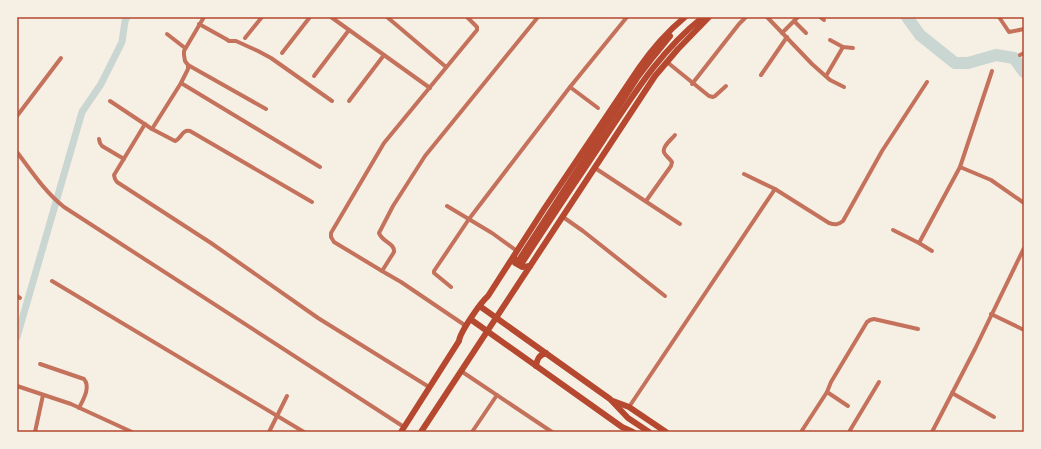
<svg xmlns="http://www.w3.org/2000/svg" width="1041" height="449" font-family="'Space Grotesk',sans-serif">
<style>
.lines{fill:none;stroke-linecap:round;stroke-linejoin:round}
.canal{stroke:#c9d6d2;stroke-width:7}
.river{stroke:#c9d6d2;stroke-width:12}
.minor{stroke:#c5725c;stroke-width:4}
.secondary{stroke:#b5482f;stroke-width:6}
.neatline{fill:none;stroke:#b5482f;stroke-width:1.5}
</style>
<rect width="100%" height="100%" fill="#f6efe4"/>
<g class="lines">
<polyline class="canal" points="17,337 82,112 101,84 122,42 125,21 127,17"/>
<polyline class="river" points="907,17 920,35 955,63 968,63 996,55 1014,58 1024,72"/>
<g class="minor">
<polyline points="331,17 430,88"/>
<polyline points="387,17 446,67"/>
<polyline points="767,17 812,64 830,80 844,87"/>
<polyline points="820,17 824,20"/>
<polyline points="999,17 1009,32 1024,29"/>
<polyline points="794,21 806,33"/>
<polyline points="199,24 226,39 229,41 236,41 258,51 271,58 332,101"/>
<polyline points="782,33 798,17"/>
<polyline points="167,34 185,48"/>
<polyline points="245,38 262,17"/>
<polyline points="830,40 843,47 853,48"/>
<polyline points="282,53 310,17"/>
<polyline points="1020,55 1024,53"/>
<polyline points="667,62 709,96 713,97 715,96 726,86"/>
<polyline points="188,65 266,109"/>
<polyline points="761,75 787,37"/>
<polyline points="314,76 349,30"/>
<polyline points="826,76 843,47"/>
<polyline points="181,83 320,167"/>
<polyline points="692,84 739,24 746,17"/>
<polyline points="570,87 598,108"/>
<path d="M 110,101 L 152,129 L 175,141 C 181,139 182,129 190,131 L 312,202"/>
<polyline points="349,101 384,55"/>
<polyline points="17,116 61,58"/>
<polyline points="145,124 114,175 115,179 117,182 211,243 318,318 429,387"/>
<polyline points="152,129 181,83 188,69 188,65 185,61 184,55 184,51 204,17"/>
<polyline points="99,139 100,143 102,146 124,159"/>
<path d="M 17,152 C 32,172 45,192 64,207 L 404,427"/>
<polyline points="960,167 991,180 1024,203"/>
<polyline points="595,168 680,224"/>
<path d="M 744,174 L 775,189 L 829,223 C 835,225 838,225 843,221 L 882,151 L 927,82"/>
<path d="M 646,201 L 671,166 L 672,162 C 670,159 667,157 665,154 C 660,148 671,140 675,135"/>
<polyline points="447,206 492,233 517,251"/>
<polyline points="563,217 583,231 665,296"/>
<polyline points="893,230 919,243 932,251"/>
<polyline points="919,243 960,167 992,71"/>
<polyline points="382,271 334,242 331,237 331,233 384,143 477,30 477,27 467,17"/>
<polyline points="52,281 304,432"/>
<polyline points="451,287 434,273 434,271 469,219 570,87 627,17"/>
<polyline points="17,296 20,298"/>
<polyline points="991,314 1024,330"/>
<path d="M 466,326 L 401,282 L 382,271 L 394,252 C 395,243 382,242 379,233 L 393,206 L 425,156 L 538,17"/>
<path d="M 40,364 L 84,379 C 91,387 83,400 79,408"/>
<polyline points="461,371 552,432"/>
<polyline points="17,386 71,404 132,432"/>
<polyline points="827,392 848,406"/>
<polyline points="952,393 994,417"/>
<polyline points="629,407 775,189"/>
<polyline points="35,432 43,395"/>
<polyline points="269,432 287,396"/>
<polyline points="472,432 497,395"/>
<polyline points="801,432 827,392 831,382 867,322 870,320 874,319 918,329"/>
<polyline points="849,432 879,382"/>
<polyline points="932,432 975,349 1024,248"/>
</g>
<g class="secondary">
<polyline points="514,257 515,263 522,267 530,266"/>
<polyline points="519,260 637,78 653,57 670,36"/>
<path d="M 522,263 C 549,221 577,180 604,139 C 634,94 660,51 703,17"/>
<polyline points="481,307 610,399 628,418 649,432"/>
<polyline points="473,321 622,427 633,432"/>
<path d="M 536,366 C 537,359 539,355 546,353"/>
<polyline points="613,401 629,407 666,432"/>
<path d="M 401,432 L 459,341 C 460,332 481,302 488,296 L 544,209 L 639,68 C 652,49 667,32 685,17"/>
<polyline points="421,432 655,76 678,49 709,17"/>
</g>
</g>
<rect width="1041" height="449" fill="none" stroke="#f6efe4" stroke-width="36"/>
<rect x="18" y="18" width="1005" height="413" class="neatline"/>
</svg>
